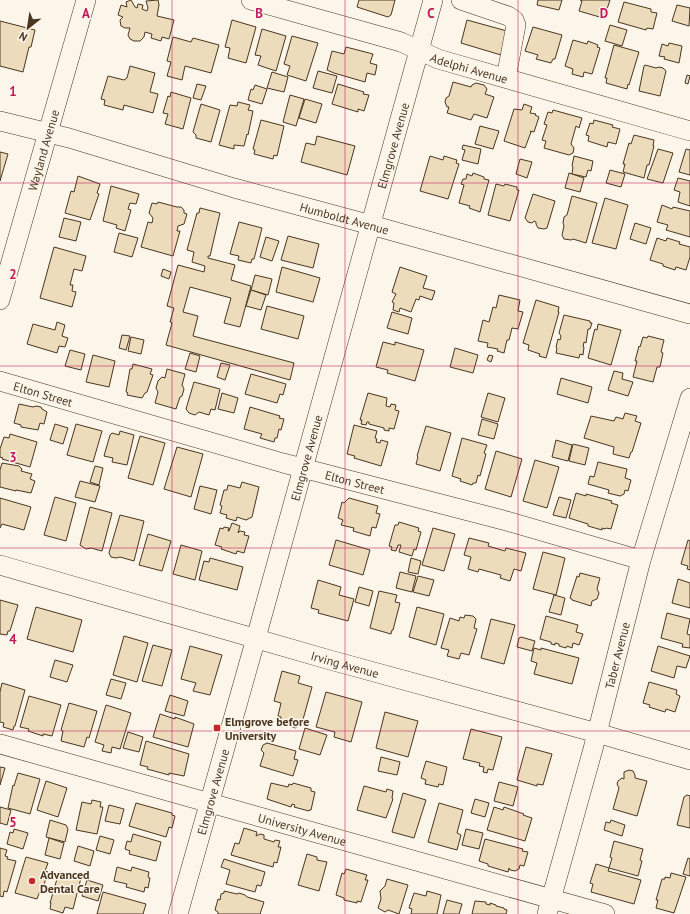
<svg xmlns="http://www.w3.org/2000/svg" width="690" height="914" font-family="'PT Sans',sans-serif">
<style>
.building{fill:#ecdcbc;stroke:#4a3520}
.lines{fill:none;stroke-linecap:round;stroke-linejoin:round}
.minor-casing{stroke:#4a3520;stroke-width:20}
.minor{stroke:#fbf6e9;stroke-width:19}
.grid{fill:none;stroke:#c2185b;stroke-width:1;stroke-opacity:0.55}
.poi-dot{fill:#c62828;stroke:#fbf6e9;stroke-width:1.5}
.labels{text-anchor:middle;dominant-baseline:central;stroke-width:3;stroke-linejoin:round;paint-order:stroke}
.street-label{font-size:12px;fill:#4a3520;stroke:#fbf6e9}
.poi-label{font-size:12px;font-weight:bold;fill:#4a3520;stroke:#fbf6e9;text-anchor:start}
.grid-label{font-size:13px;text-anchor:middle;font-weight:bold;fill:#c2185b;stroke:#fbf6e9;stroke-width:3;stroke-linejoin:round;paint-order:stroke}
</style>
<rect width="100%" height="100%" fill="#fbf6e9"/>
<g class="building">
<polygon points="131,0 135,7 137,8 138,4 143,5 142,9 147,11 148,8 146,1 158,0 159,5 157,16 174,20 169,39 162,37 161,41 151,38 152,34 145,32 144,37 140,41 134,41 130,39 128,35 130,28 125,28 121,26 120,20 123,17 118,15 121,5 127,7 126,2"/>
<polygon points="359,0 395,0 391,15 388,17 357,7"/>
<polygon points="538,0 562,0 559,10 537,5"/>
<polygon points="580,0 610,0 606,12 605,12 603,18 579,11 582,1"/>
<polygon points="624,2 651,9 651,12 657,13 653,29 647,28 646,30 618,22"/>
<polygon points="677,5 690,8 689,26 672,21"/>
<polygon points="232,20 256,27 246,63 228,58 230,48 225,47"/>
<polygon points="467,20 507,31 501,55 461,43"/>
<polygon points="0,21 35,30 31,47 29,47 23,72 0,66"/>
<polygon points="610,25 627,30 622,46 605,41"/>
<polygon points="533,27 562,35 555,59 553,59 551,63 536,59 538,55 525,51"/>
<polygon points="262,29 286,36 276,71 258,65 261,56 255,55"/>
<polygon points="292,36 318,43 306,81 287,75 290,66 284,64"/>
<polygon points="173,37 191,42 193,38 219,45 211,73 185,66 182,80 167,76 171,62 167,61"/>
<polygon points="573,40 587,44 588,41 598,45 597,47 600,48 592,74 584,72 583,77 572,74 573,69 565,66"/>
<polygon points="669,43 682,46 679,63 664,59 665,57 659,56 662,44 668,46"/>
<polygon points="614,45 639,52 629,85 628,84 627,89 606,83 607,78 605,78"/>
<polygon points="346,47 373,54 370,63 377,65 375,75 367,73 365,82 334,73 327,70 332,51 344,54"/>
<polygon points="645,65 656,68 659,67 663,68 666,71 660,96 639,91 644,66"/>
<polygon points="130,66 155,73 150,92 158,94 153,113 124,105 123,110 104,105 105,100 101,99 108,76 124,80 127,78"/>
<polygon points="318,71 337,76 332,93 313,88"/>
<polygon points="272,72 288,77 284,92 267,88"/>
<polygon points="687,75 690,76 688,84 685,83"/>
<polygon points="453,82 471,87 472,85 476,83 484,85 487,89 485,94 494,97 487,118 474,114 471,120 447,113 449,107 447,107 445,102 446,98 449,96"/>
<polygon points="197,84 206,86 201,100 193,98"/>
<polygon points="338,84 364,92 363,94 369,95 364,111 358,109 358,112 332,104"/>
<polygon points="255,85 267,89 262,104 248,100 251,89 253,90"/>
<polygon points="171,92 191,98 183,129 165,124 168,114 163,113 168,96 170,97"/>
<polygon points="290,95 304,99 296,126 283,122"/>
<polygon points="305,99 322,104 316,123 299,118"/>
<polygon points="238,102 250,105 248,110 253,111 248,135 247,134 244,146 234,145 234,149 219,145 230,105 237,106"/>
<polygon points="201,104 220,110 211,142 196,138 196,135 193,132"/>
<polygon points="524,104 532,107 530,113 536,114 535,115 539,117 534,132 530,131 531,132 525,148 504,141 514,109 522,110"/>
<polygon points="553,110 582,118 579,128 576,126 571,144 574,148 573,153 569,155 544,148 546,141 542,140 547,125 544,124 548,112 552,113"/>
<polygon points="261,120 284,126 277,156 274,155 273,159 254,154 255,150 253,149"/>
<polygon points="594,120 613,125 612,127 620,129 616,144 608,142 607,147 588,141 589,136 586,135 590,123 593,124"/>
<polygon points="480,126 499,131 493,149 475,144"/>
<polygon points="634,135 654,140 653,146 654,146 649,165 647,165 644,178 623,172 625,164 623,164 629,143 631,144"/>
<polygon points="317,136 355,146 347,175 301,162 306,143 315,145"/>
<polygon points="463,145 481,149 478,164 462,160 465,150 462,149"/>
<polygon points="658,149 673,153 663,183 647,179"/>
<polygon points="686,149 690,150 690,175 679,172"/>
<polygon points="0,152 8,154 0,181"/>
<polygon points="430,156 443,160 444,156 457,160 456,163 459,164 448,199 420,191"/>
<polygon points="574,156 593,161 591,171 588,170 586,177 572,174 573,167 572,166"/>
<polygon points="520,159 532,162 527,178 516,174"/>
<polygon points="610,170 625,174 621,187 606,183"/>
<polygon points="473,173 484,177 484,179 489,180 480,212 469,208 470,206 459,203 464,185 461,184 463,179 466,179 467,174 472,176"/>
<polygon points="569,173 584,178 580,192 565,188"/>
<polygon points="78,176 100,184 97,193 99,194 90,220 65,213 71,191 74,192"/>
<polygon points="678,178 690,181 690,206 678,202 680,192 674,190"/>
<polygon points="496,184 504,186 505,184 517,187 517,190 519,190 510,221 488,215"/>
<polygon points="111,186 139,194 136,204 130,203 128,209 131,210 125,231 116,228 117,225 103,221"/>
<polygon points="533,194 555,201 547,228 544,229 538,228 536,224 536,222 534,221 532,223 528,222 525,218"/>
<polygon points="572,196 597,203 586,243 573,239 571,240 564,239 562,235 564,226 563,223 564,217 567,215"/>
<polygon points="605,198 628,205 616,249 592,243"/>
<polygon points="158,202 177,207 181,207 184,210 184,213 187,214 184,224 178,226 177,231 180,231 173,256 141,247 148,222 152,223 153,218 149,213 152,203 157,204"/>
<polygon points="662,205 672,209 673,207 690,211 690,237 666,230 668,225 657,222"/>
<polygon points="200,208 220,213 210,256 208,256 208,258 235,265 231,280 251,286 240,327 224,323 231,298 190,287 183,312 198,316 193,336 294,363 290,380 166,345 172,323 170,322 174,308 167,306 178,265 204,272 205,266 192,262 194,252 187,250 197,213 199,213"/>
<polygon points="64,218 81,222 76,241 59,237"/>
<polygon points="239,222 262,228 254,259 252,259 251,263 238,260 239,256 230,254"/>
<polygon points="635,223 651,228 646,244 630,239"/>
<polygon points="119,233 138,238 132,257 114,252"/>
<polygon points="288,236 319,244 313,268 281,260"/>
<polygon points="266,237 279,241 272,261 260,257"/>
<polygon points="657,238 666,241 667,238 680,242 679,244 690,247 690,257 686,270 676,267 675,270 663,266 663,264 650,260"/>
<polygon points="54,247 86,256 82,271 74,269 70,285 73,285 72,291 76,292 72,307 40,298"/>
<polygon points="282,267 320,278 313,302 276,292"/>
<polygon points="400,267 427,276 423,288 435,291 432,300 420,296 419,300 416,299 411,312 400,308 399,312 393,310 394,303 392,302 396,294 392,292"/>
<polygon points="163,269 171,272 169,279 161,276"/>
<polygon points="255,275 272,279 268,295 251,290"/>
<polygon points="251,290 266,295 261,310 246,306"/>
<polygon points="499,295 520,300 518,311 523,312 518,329 512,328 509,340 507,340 504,353 497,351 498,349 487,347 488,343 478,341 483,320 489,322 493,307 496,308"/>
<polygon points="536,300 559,307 558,312 559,312 546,358 539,356 540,354 528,350 529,345 523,343"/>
<polygon points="267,306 304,316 298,339 261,329"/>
<polygon points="392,312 412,318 408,334 387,328"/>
<polygon points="564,315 590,321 590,323 592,323 590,329 588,329 586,343 584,342 583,347 584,347 583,355 580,354 579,358 556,353 557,348 556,347 558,339 560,340 561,336 559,333"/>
<polygon points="57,322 65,325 62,336 68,338 65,347 59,346 57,353 27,344 33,324 55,330"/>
<polygon points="598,324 621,330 611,365 588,358 594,332 595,329 597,330"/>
<polygon points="122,335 130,336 126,350 119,348"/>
<polygon points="648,336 664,340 661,352 663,353 660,367 657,367 653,382 633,377 637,361 635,361 639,346 640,347 643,337 647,338"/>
<polygon points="131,337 144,340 141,354 128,351"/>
<polygon points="383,342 395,345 395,342 424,350 415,381 387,373 388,370 376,367"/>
<polygon points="455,348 478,355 473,373 450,367"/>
<polygon points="70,350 85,354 81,370 65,366"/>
<polygon points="190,353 200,356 196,372 185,369"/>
<polygon points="93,355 115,361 109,387 86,382"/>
<polygon points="489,355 493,356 491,362 487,360"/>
<polygon points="221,363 230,365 225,380 217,377"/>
<polygon points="133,364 152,369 150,374 153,375 147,392 145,393 142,398 127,395 128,393 126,392 130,369 132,369"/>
<polygon points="167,369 185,374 182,385 184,389 182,396 180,397 176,409 155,403 158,392 156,388 158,381 162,377 165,378"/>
<polygon points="614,371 623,373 622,379 633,382 628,396 608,390"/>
<polygon points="251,374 286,384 283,395 280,394 277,403 245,394"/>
<polygon points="561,378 592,387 588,403 557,394"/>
<polygon points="194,382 220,389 215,410 211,409 209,415 199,412 195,415 189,413 186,409"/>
<polygon points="222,393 238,398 234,413 218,409"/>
<polygon points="368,393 387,398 386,406 390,407 391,404 396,405 395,410 399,411 394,429 389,428 389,431 384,430 384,428 369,424 369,422 367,422 366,425 361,424 362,420 360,420"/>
<polygon points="488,393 505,398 498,422 481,417"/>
<polygon points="19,404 33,407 36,406 41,407 42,409 47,412 44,424 40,423 38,430 21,427 21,425 14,423"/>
<polygon points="250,407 280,416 279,418 284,419 281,430 279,429 277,438 275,438 274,442 260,438 262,434 244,429"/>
<polygon points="625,413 637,416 635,421 641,423 632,452 631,452 629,458 613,454 614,447 584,438 591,416 614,421 616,417 623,419"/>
<polygon points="482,419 498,424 494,439 478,435"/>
<polygon points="55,424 68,428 63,444 50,440"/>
<polygon points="76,424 102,431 93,462 67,455"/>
<polygon points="354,425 377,431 375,438 377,439 376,442 380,443 381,440 388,442 381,466 354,458 355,456 347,454"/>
<polygon points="426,426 451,433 440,471 416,464 418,457 417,456"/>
<polygon points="120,431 134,435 127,465 112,462 113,458 104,456 110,435 112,433 119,435"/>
<polygon points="10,434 37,442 30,467 2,459 3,458 0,457 0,449 4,437 9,438"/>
<polygon points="140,436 165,443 153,485 128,478"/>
<polygon points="462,438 487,445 484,453 486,454 480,476 478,475 476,483 473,483 472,485 460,481 461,479 452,476"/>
<polygon points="556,440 572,445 568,461 552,457"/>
<polygon points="573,444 589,448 585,465 569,461"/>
<polygon points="177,447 203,454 191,497 164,489"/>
<polygon points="496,451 522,459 511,497 485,489"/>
<polygon points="535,460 559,467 547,508 523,501"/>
<polygon points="598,462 627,469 625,478 631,480 628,491 625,490 624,494 620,496 608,493 609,490 588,484 590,476 594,477"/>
<polygon points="2,463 19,466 22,469 21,471 32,474 30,479 35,481 31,493 16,490 16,491 0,487 0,470"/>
<polygon points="95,466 103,468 99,485 90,482"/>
<polygon points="80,481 100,486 95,502 75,497"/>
<polygon points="242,482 259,487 252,517 246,520 237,517 236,521 226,518 227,515 220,513 222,506 220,505 224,490 227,490 228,485 240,488"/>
<polygon points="200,486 217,490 211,514 194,509"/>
<polygon points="576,493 586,496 586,494 612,501 611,503 618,505 611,529 606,528 605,529 602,528 602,530 588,526 588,524 569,518"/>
<polygon points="55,497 76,503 66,541 44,535"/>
<polygon points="559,497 571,500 566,518 553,515"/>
<polygon points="0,498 31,507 24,530 2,524 0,528"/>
<polygon points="349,498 378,506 376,513 380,514 376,528 372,527 370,536 353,531 354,528 341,525 343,520 338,518 342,502 344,503"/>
<polygon points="90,507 112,513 102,551 91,548 86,549 80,545"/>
<polygon points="120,515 144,521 134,561 120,557 116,558 111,557 109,553"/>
<polygon points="399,522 419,528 418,531 421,532 416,550 414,549 412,556 399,552 401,545 398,545 396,551 391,550 392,547 389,546 395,525 398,525"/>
<polygon points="232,523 240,526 238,533 240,531 245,532 244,535 249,536 244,553 237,551 236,554 221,549 222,547 215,545 220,528 223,529 224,527 229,528 228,531 229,531"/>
<polygon points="433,528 455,534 444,571 422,565"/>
<polygon points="148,534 171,541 162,571 139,565"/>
<polygon points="469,538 489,543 488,546 505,551 506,548 526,553 521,571 514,569 510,581 500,578 501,575 479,569 478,572 468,569 471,557 464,555"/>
<polygon points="336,540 370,550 363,575 329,565"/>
<polygon points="688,540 690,541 690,570 687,569 688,566 681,564"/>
<polygon points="181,545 202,551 195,580 173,574"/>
<polygon points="543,552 565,558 556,595 533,589"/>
<polygon points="210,558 243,567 237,590 199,580 204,561 209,562"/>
<polygon points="411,558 421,561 418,574 408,572"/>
<polygon points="400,572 416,576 412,592 396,588"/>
<polygon points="580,573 600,578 597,589 599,593 597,599 592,601 591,606 572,600 572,599 570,598 577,576 579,577"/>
<polygon points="418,576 434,580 429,596 413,592"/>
<polygon points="678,579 690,583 690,608 672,603"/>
<polygon points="318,580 341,587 339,595 354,599 348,621 318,613 319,610 311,608"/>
<polygon points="359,587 373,591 369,606 355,602"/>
<polygon points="379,591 397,595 395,602 400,603 393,630 392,630 391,634 370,628"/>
<polygon points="554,595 565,598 561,615 549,612"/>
<polygon points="0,600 18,605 10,631 8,631 7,635 0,634"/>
<polygon points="36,607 82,620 73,652 27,639"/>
<polygon points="417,607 444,614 436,645 409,637"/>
<polygon points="667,613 690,619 687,634 690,635 690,648 682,647 683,644 661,638"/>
<polygon points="465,615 473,616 476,619 474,628 477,629 469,655 461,653 459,659 447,656 449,650 441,648 450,618 459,621 460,617 464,618"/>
<polygon points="546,616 578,625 576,632 583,634 579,645 573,643 572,648 567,646 566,648 559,646 559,644 555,643 555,645 551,644 551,642 540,639"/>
<polygon points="491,619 515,625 504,664 481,658"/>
<polygon points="124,636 148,643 137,682 113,675"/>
<polygon points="521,637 535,641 532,651 517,647 519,638"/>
<polygon points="153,645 172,650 162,686 142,681"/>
<polygon points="190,646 222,655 210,695 193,691 196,683 181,679"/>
<polygon points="658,646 690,656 686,668 677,666 674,678 651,671"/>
<polygon points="534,648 541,650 541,648 579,658 572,684 534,674 537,663 531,661"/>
<polygon points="55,660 73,665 67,682 50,677"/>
<polygon points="282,671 300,676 298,683 312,687 302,723 297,722 296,728 280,723 281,717 278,716 281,703 274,701"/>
<polygon points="111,679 126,683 121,699 106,695"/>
<polygon points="649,682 677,690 676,694 680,696 675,712 666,709 665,712 649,707 650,705 643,703"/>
<polygon points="2,683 25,690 15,726 14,726 13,730 3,727 4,723 0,722 0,692"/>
<polygon points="326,692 362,702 351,742 334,737 335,732 316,727"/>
<polygon points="170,695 188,701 184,716 165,711"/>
<polygon points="29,696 61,705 52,736 43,734 43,736 28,731 29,729 20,727"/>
<polygon points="69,703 97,711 89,738 87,737 84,747 61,741 63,731 61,730"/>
<polygon points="106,705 131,713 120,749 112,747 111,753 102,751 104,745 95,742"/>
<polygon points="385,712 418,721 408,757 376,748"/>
<polygon points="160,714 175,719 175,717 194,724 188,747 153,737"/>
<polygon points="305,728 327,735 320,755 299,749"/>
<polygon points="471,729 502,737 493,770 488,769 487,773 483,772 484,767 479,766 480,763 463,759"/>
<polygon points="128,732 143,737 139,752 123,748"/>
<polygon points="146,741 189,754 184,776 169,773 169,775 147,769 148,767 140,765"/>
<polygon points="267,743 296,751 294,759 298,760 293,776 260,766 264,753 261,750 263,745"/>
<polygon points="526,747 552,754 543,785 537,784 537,786 517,780"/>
<polygon points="381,757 400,762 397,775 378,771"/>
<polygon points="426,761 447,767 443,785 439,784 438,787 425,784 426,780 421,778"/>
<polygon points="0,767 5,768 0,785"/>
<polygon points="629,770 633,771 635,775 635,778 647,781 637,816 613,809 619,788 617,784 618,781 622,778 624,779 624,772"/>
<polygon points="18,773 40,779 30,814 8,808 13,785 14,786"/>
<polygon points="46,781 67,788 58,817 37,810"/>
<polygon points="499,782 518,787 513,806 494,801"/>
<polygon points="271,783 288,787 289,784 292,785 293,783 311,788 311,791 315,792 311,810 309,810 309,811 294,807 295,805 292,804 291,807 267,799"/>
<polygon points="364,786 386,792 387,789 393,791 392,798 393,799 386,818 357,810"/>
<polygon points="403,793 426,800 414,838 392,832"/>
<polygon points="687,795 690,796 690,828 677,825 684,797"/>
<polygon points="475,799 489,803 485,817 471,813"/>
<polygon points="92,800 101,802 100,807 103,807 97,834 76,830 82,802 91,804"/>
<polygon points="136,803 172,813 172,815 175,816 172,828 169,827 166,837 129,826"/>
<polygon points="439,803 463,810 457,833 461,835 457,850 428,842"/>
<polygon points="109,805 124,809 120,824 105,821"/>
<polygon points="0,807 11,810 7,825 0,823"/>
<polygon points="494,807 503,810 504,807 524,814 523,815 532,818 525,841 487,830"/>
<polygon points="50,820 66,825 68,829 65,842 46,837"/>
<polygon points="611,820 625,825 622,836 604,830 606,822 610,823"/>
<polygon points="244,828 257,832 256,836 260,834 264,835 264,839 274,842 275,840 280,841 278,847 281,847 277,863 274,862 273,867 231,855 235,843 239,844"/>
<polygon points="14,829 28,833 23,849 7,844 10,832 13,833"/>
<polygon points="466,829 483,833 479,849 462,845"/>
<polygon points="133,834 161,842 156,861 129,854 130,851 125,849 127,841 131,842"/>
<polygon points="100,836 114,840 110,854 96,850"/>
<polygon points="49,838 64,843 60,859 45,855"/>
<polygon points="485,839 523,849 522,851 528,852 524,866 520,865 519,869 515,871 510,870 509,868 508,872 488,866 488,864 479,861"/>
<polygon points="614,841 643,849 640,860 642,861 638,876 609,868 612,858 610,857"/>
<polygon points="78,846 94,851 90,866 74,861"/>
<polygon points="0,848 7,850 5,856 8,857 7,859 16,861 7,892 4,891 3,897 0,896"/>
<polygon points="307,854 317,857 317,860 327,862 319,891 298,885"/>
<polygon points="26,857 48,863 45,871 48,872 42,891 40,891 37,899 15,893"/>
<polygon points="688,858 690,859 690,876 683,874"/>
<polygon points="224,859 265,872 261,886 257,885 255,892 226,884 230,870 221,867"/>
<polygon points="596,864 609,868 608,871 641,880 634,904 591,892 593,884 590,883"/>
<polygon points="117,867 131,871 132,867 149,872 148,877 150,878 148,888 145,887 144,892 126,887 127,884 114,881"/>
<polygon points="346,869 367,875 365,880 368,880 361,902 357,901 357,903 344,900 344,898 336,895 342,873 344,874"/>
<polygon points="59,872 81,878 73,909 65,907 63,913 50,909 51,903 50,903"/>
<polygon points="671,873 686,877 674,913 656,908 658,900 656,900 662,879 665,879 665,877 670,878"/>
<polygon points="387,879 408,885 399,914 388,910 385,912 378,908 381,899 380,891 385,886"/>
<polygon points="87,880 103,885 98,901 82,896"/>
<polygon points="224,891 237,894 239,893 245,895 247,897 264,902 260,914 218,914 218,912 215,910 218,899 220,900 221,894 224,893"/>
<polygon points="427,891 441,895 437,914 411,914 412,909 409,908 414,893 426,896"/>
<polygon points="103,892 146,904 143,914 97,914"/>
<polygon points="447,900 462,904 459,914 443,914"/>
<polygon points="475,901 486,902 486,904 490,905 490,903 496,905 496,906 504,908 504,909 507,910 506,914 472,914"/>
</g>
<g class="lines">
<defs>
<g id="minor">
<path id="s1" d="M 251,0 L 401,42 L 438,59 L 690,131"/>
<polyline points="461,0 508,16 514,20 516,25 506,78"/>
<path id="s2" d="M 0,121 L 69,138 L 234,188 L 371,225 L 690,314"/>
<path id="s3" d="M 0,300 L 86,0"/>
<path id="s4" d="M 0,381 L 283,463 L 503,520 L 641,560"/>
<path id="s5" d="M 0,565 L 330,660 L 597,733 L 690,760"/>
<path id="s6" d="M 0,744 L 605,914"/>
<path id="s7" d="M 178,914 L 256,638 L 433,0"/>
<path id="s8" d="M 547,914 L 593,749 L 641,560 L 690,398"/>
</g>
</defs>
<use href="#minor" class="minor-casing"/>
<use href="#minor" class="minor"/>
</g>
<path class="grid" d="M 172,0 L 172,914M 345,0 L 345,914M 518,0 L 518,914M 0,183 L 690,183M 0,366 L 690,366M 0,548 L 690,548M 0,731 L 690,731"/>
<g class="poi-dot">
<rect x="213" y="724" width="8" height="8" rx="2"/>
<circle cx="32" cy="881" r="4"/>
</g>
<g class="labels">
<g class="street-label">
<text stroke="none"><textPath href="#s1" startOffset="229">Adelphi Avenue</textPath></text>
<text stroke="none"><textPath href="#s7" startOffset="798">Elmgrove Avenue</textPath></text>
<text stroke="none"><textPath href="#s3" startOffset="156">Wayland Avenue</textPath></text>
<text stroke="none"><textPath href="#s2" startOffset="358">Humboldt Avenue</textPath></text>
<text stroke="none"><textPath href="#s4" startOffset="45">Elton Street</textPath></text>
<text stroke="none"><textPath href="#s7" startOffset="474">Elmgrove Avenue</textPath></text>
<text stroke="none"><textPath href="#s4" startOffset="369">Elton Street</textPath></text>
<text stroke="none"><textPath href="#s8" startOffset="268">Taber Avenue</textPath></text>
<text stroke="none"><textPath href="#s5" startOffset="359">Irving Avenue</textPath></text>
<text stroke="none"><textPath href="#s7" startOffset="127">Elmgrove Avenue</textPath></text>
<text stroke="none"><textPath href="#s6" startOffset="314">University Avenue</textPath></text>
</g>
<g class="poi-label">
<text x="225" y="721">Elmgrove before<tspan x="225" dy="14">University</tspan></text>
<text x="40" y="874">Advanced<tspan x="40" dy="14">Dental Care</tspan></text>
</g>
</g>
<g class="grid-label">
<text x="86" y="18">A</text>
<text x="259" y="18">B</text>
<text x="431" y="18">C</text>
<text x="604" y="18">D</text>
<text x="13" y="96">1</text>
<text x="13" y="279">2</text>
<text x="13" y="462">3</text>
<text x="13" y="644">4</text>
<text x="13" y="827">5</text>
</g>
<g transform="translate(28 28) rotate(210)" stroke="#fbf6e9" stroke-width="3" paint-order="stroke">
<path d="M0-3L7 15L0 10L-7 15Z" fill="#4a3520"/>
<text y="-6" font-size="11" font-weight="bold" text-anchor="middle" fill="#4a3520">N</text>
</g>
</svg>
